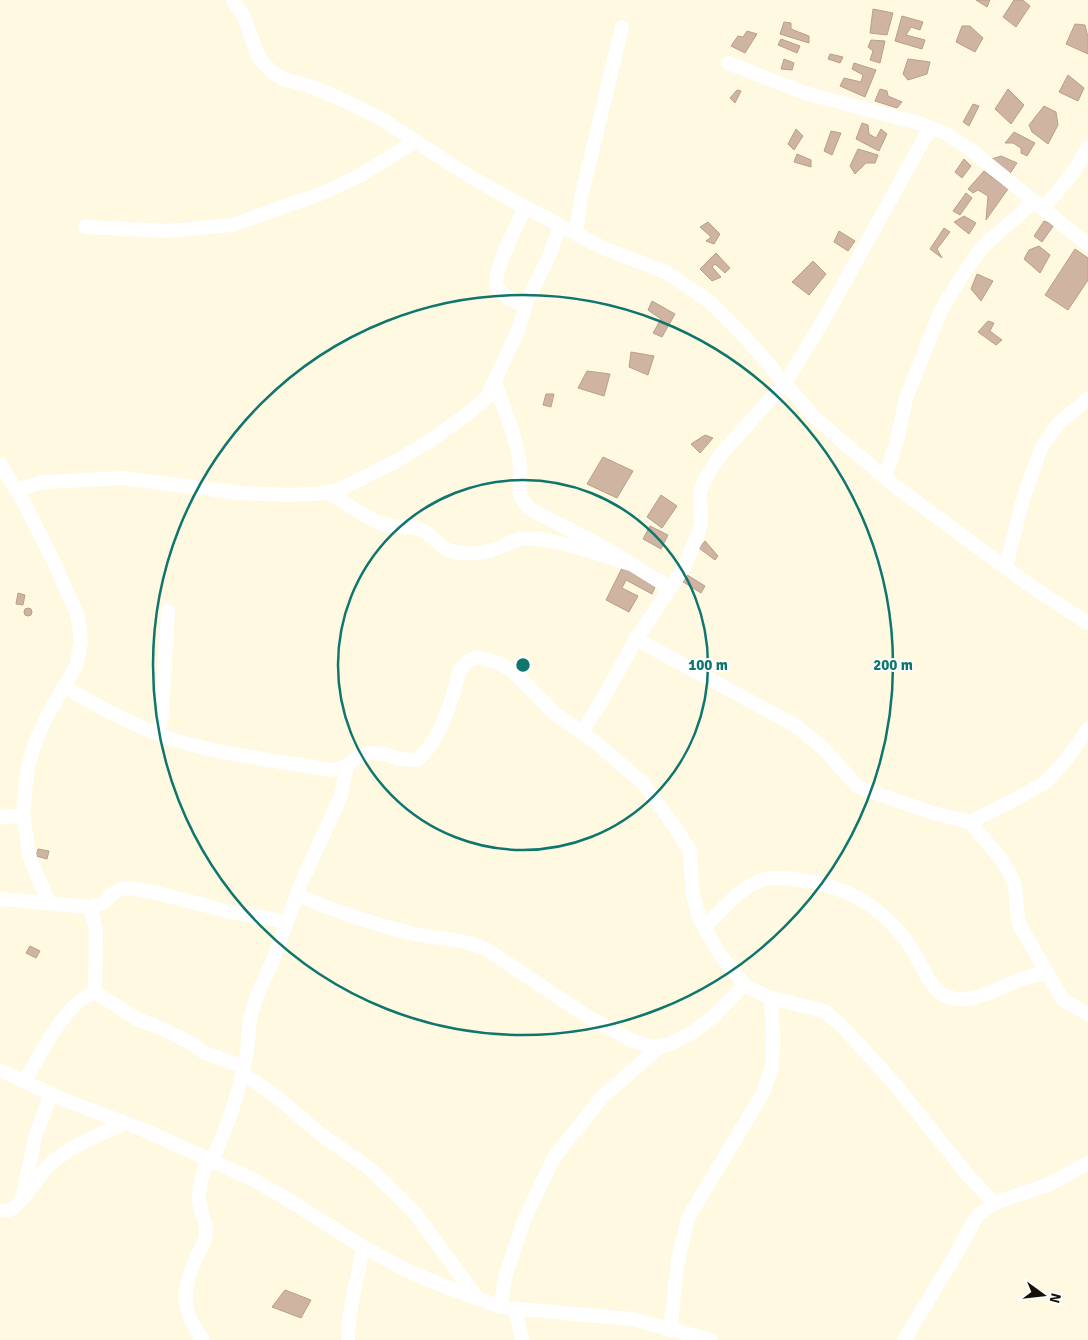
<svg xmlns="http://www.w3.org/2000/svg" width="1088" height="1340" font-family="Signika,sans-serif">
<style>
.building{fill:#cfb5a1;stroke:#b89f8c}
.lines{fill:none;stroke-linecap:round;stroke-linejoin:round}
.minor{stroke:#fff;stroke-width:14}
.ring{fill:none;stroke:#0f766e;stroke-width:2.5}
.centre{fill:#0f766e;stroke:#fff;stroke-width:2.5}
.ring-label{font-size:15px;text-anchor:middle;font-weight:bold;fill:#0f766e;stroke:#fff;stroke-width:4;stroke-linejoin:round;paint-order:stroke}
</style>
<rect width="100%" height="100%" fill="#fff9e1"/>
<g class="building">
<polygon points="976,0 990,0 987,7"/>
<polygon points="1014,0 1023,0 1030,6 1016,27 1003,17"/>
<polygon points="873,9 893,13 887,35 870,33"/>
<polygon points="902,16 923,22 920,30 911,27 906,35 925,40 922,49 895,41"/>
<polygon points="784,22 791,23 791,29 809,36 809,43 780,34"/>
<polygon points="1075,24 1085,25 1088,37 1088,54 1066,44"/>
<polygon points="962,26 970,26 983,38 975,52 956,42"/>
<polygon points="747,31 757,34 745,53 731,46 738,36 743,37"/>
<polygon points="781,39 800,46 797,53 778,45"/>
<polygon points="871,40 885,41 880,63 870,60 873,51 868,47"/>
<polygon points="830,54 843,57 840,63 828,59"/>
<polygon points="784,59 794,63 792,70 781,69"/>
<polygon points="908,59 930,62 927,74 908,80 903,74"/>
<polygon points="854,63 876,70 865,97 840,86 844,78 861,82 863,75 852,69"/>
<polygon points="1068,75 1084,88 1078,101 1059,92"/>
<polygon points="880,89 887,91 888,96 902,102 897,108 875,101"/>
<polygon points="1008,89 1024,105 1011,124 995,109"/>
<polygon points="737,90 741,91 735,103 730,98"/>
<polygon points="973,104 979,106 969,126 963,122"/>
<polygon points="1044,106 1056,112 1058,125 1048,144 1032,132 1029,125"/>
<polygon points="862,123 868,125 869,134 876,138 881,129 887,134 879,151 856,139"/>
<polygon points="796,129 803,136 794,150 788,144"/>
<polygon points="831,131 841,133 832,155 824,151"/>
<polygon points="1014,132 1035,143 1027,156 1021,153 1021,148 1013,143 1005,143"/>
<polygon points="858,149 878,155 875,163 866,163 855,174 850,166"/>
<polygon points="797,154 811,160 811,167 794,162"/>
<polygon points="1001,156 1017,163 1009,175 992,159"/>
<polygon points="964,159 971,166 962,178 955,172"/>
<polygon points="984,171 1008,189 986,220 988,196 978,190 973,193 968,189"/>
<polygon points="966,193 972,198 960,215 953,211"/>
<polygon points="964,216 976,223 969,234 954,222"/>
<polygon points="1044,221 1054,225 1042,242 1034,236"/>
<polygon points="708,222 720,234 714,244 706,241 711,237 700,227"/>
<polygon points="944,228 950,232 937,249 942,258 930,249"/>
<polygon points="839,231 855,241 848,251 834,242"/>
<polygon points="1039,246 1050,255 1040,273 1024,259 1029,250"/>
<polygon points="1075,249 1088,258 1088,280 1068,310 1045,295"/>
<polygon points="716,253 730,268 725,273 715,264 712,267 721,277 712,281 700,269"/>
<polygon points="813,261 826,274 809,295 792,282"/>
<polygon points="977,274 993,281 981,301 971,289"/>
<polygon points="652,301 675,314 662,337 653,333 661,319 648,310"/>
<polygon points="988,321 994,323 990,331 1002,340 996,345 978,332"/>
<polygon points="631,352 654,356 648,375 629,367"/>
<polygon points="587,371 610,374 604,396 578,388"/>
<polygon points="546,394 554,394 551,407 543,405"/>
<polygon points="705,435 713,438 700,453 691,444"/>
<polygon points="603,457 633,471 617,498 587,484"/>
<polygon points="661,495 677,506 662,528 647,517"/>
<polygon points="650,526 668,535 661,549 643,539"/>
<polygon points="705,541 718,556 715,560 699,548"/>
<polygon points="623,566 657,583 652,594 626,580 622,588 638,596 629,612 606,600"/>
<polygon points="684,573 705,586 701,593 680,580"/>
<polygon points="18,593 25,595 23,605 16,604"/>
<circle cx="28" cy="612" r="4"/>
<polygon points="38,849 49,851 47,859 36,856"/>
<polygon points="30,946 40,951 36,958 26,953"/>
<polygon points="285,1290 311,1300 301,1318 272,1307"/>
</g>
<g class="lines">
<g class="minor">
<polyline points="233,0 244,17 259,58 271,71 283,79 307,85 341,99 380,118 466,174 508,198 603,248 666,272 710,302 745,337 815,418 896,487 1035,589 1088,623"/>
<polyline points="728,63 805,93 918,123 945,133 972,151 1088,245"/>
<path d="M 525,207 C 519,222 491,273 497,287 C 502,296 517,302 525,307"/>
<path d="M 1043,208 C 1060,189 1077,170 1088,147"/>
<polyline points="85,227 168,231 232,225 320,194 359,176 416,141"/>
<polyline points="576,234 581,198 622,27"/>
<path d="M 495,382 C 503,407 519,443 520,469 C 521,487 515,495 530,509 L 607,549 L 670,588"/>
<polyline points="0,464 22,499 53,560 78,616 81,642 76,666 46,718 34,745 27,771 23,815 30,858 49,903"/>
<polyline points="885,477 897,441 906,398 941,310 962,276 983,246 1035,201"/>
<polyline points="16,490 43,482 122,478 240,493 287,495 316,494 341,489 398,460 431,440 469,413 487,397 518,331 527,301 550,254 560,226"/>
<path d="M 328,492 C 345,502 362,516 380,523 C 394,529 412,524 424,531 C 436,538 441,550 455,552 C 465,554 479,554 489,551 C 500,549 509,541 521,539 C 547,535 604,556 631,564"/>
<polyline points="1006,567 1023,499 1041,448 1059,423 1088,399"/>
<polyline points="636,639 796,726 822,747 858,787 933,813 970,822 1018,798 1046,782 1065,761 1088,729"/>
<path d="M 65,687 C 95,705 125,721 158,734 C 210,754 275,760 330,770 L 344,767 L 358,757 L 368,753 L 384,754 L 400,759 L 417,760 C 436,744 445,719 453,695 C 456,686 457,670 466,663 C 468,661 473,659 476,657 L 499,663 L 514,672 L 554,713 L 595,742 L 643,783 L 675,827 L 690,851 L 693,896 L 700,920 L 721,956 L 747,987 L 771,998 L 824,1011 L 842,1026 L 893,1082 L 965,1172 L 994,1203"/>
<polyline points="581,733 600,704 636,639 684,567 698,534 701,522 700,492 705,479 721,454 785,383 823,321 930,128"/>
<polyline points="159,734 162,713 168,611"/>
<polyline points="0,817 12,816 24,819"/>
<path d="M 970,822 C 983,839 1008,863 1014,883 C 1018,897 1015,911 1020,926 L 1063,1000 L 1088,1014"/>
<path d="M 297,895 C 335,911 374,925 415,934 C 439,939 464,939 486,949 L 587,1016 L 633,1041 L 653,1047 L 670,1044 L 693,1032 L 714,1016 L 745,984"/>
<polyline points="0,899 90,907 103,903 111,895 120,889 130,888 157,893 227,911 287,922"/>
<polyline points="90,907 96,929 95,994"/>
<path d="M 704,927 C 721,911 737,891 759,881 C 772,876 787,878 800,880 C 845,886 878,904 906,940 C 919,956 928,990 948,997 C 971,1005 996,989 1017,981 C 1026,977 1036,975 1046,972"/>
<polyline points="0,1070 62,1099 144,1130 250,1178 287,1199 363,1247 410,1272 444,1286 500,1307 632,1319 711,1340"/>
<polyline points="243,1074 277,1097 319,1133 369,1168 415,1213 478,1299"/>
<path d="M 25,1081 C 39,1056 62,1010 87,996 C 90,994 95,994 98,994 L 137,1019 L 165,1030 L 193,1044 L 205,1053 L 244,1067"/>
<polyline points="212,1161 231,1114 242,1076 247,1052 250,1019 257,995 272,963 301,883 341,796 347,765"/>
<polyline points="23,1194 36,1134 51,1094"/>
<path d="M 0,1211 C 3,1211 8,1211 11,1209 C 20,1205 38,1177 47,1167 C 68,1146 98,1136 124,1123"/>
<polyline points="500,1307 506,1274 525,1218 554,1157 603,1096 662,1045"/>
<polyline points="515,1308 522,1340"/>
<polyline points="670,1330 678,1261 688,1218 763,1093 772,1066 773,1039 771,998"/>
<path d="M 203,1340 C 181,1310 181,1293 196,1258 C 199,1251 206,1241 206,1233 C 207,1222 200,1211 199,1200 C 198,1186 204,1172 207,1159"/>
<path d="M 348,1340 C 348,1308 358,1278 363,1247"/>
<polyline points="904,1340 956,1254 977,1216 994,1203 1048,1185 1088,1163"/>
</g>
</g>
<g class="ring">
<circle cx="523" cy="665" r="185"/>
<circle cx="523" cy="665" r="370"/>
</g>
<circle cx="523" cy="665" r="8" class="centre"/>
<g class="ring-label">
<text x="708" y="670">100 m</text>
<text x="893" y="670">200 m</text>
</g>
<g transform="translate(1043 1295) rotate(105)" stroke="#ffffff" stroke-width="4" paint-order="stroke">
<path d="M0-4L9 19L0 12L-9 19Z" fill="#151208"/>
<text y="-8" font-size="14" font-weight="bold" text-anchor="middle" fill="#151208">N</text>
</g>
</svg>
